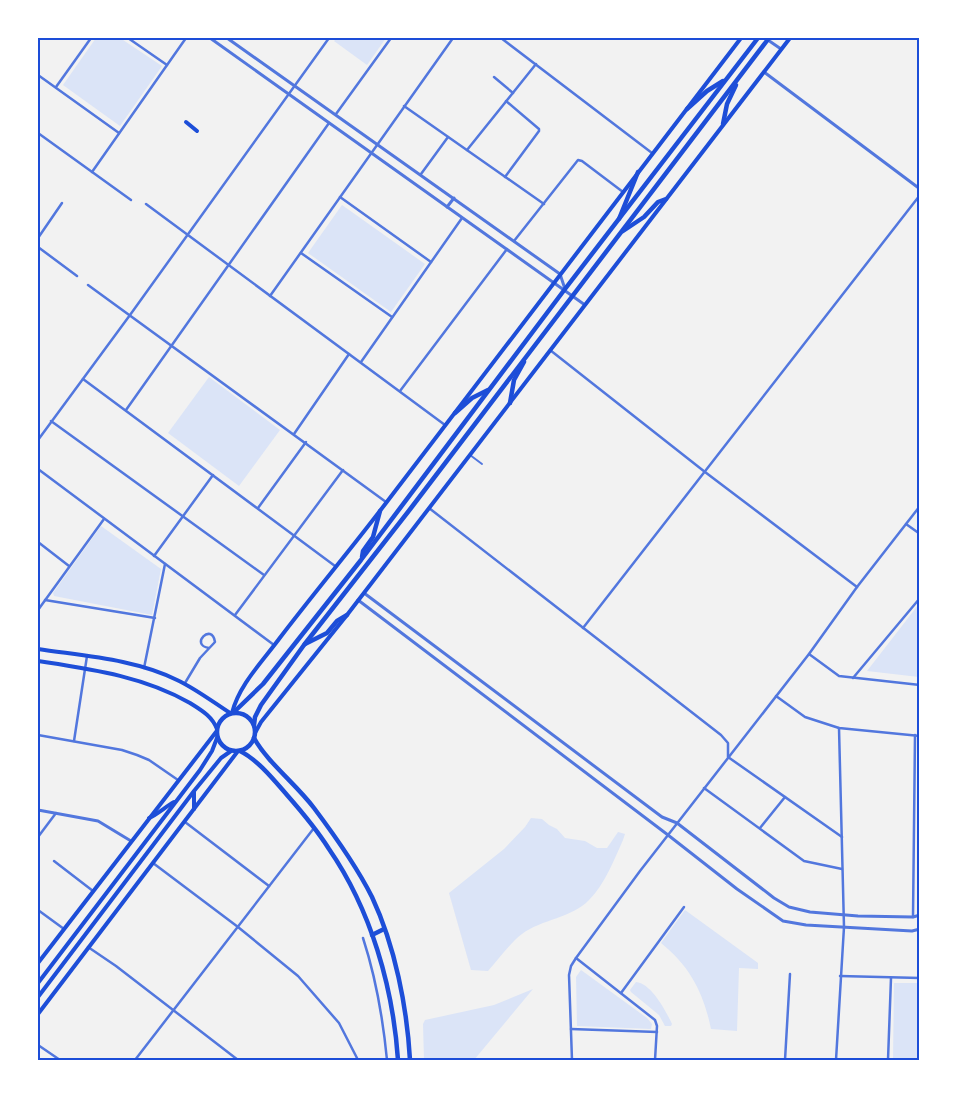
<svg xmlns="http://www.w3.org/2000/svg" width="957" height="1098" font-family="'Varela Round',sans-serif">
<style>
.green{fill:#dbe4f7}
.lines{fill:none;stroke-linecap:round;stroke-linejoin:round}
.pedestrian{stroke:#5277de;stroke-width:2}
.minor{stroke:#5277de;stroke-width:2.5}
.tertiary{stroke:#5277de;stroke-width:3}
.secondary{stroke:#1d4ed8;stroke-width:4}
.primary{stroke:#1d4ed8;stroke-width:4}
.trunk{stroke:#1d4ed8;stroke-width:4.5}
.neatline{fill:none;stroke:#1d4ed8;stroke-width:2}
</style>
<rect width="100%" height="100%" fill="#f2f2f2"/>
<g class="green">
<polygon points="96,38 120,38 162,66 120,126 63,85"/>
<polygon points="337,38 386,38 367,65 334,41"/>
<polygon points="342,205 425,264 391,312 308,253"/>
<polygon points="209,377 280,430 239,486 168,433"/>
<polygon points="101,526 161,569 152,615 54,596 53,593"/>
<polygon points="919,603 919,677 867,671 919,604"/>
<path d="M 531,818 L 542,819 L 549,825 L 557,829 L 565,838 L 585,841 L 597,848 L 607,848 L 618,832 L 625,834 L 623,840 C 614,860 605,884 589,900 C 572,918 542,919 522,934 C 510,943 498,960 488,971 L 471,970 L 449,893 L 504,849 L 525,827 Z"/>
<path d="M 685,910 L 758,963 L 758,969 L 739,968 L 737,1031 L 711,1029 C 704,994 690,966 661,943 Z"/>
<polygon points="581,970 647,1018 652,1024 651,1029 577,1026 576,977"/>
<path d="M 636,982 C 651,983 666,1011 672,1024 L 671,1026 L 665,1026 L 659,1015 L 631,992 L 630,990 Z"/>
<polygon points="894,983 919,983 919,1060 893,1060"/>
<polygon points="533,989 474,1060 424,1060 423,1024 425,1020 494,1005"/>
</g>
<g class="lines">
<polyline class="pedestrian" points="470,455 482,464"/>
<g class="minor">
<polyline points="128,38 167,65"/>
<polyline points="501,38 652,153"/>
<polyline points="38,75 119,133"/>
<polyline points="494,77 513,93"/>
<polyline points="56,87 91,38"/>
<polyline points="404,106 544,204"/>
<polyline points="336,114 391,38"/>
<polyline points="38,133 131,200"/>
<polyline points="467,150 536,64"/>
<polyline points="92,172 186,38"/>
<polyline points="421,174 448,137"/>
<polyline points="505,177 539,131 539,129 506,101"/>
<polyline points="340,197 431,262"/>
<polyline points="146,204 445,425"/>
<polyline points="38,238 62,203"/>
<polyline points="514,241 578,160 582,161 623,192"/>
<polyline points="38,247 77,276"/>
<polyline points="301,253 392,317"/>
<polyline points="88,285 386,502"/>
<polyline points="270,296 453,38"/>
<polyline points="550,350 705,472 857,587"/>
<polyline points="361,362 462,218"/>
<polyline points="83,379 335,566"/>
<polyline points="400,391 507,249"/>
<polyline points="126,410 329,123"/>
<polyline points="51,421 264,575"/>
<polyline points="294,434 349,354"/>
<polyline points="38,440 130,315 329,38"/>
<polyline points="38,469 274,645"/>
<polyline points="258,508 306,442"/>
<polyline points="429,508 721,735 728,743 728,757 842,837"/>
<polyline points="906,524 920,534"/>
<polyline points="38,542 69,566"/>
<polyline points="154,556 213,475"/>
<polyline points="45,600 155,618"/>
<polyline points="38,610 104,519"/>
<polyline points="235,615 343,470"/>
<polyline points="583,628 920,195"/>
<polyline points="809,654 839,676 920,685"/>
<polyline points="144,668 165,564"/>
<polyline points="853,678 920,598"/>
<path d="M 185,683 L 200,658 L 215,642 C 212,622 189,645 209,648"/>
<polyline points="776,696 805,717 839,728 920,736"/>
<polyline points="38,735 122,750 137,755 149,760 178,780"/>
<polyline points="74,741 87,656"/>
<polyline points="704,788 804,861 842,869"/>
<polyline points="185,822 269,886"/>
<polyline points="760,828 785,797"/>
<polyline points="38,837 56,813"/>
<polyline points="54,861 93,891"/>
<polyline points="153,863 238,927 298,976 339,1023 358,1060"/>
<polyline points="38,910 64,929"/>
<polyline points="913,917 915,735"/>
<path d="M 363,938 C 376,978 383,1019 387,1060"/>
<polyline points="88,947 116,966 238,1060"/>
<polyline points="576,958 655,1020 657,1026 655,1060"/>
<polyline points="840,976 920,978"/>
<polyline points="621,993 684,907"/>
<polyline points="571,1029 657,1032"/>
<polyline points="38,1045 60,1060"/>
<polyline points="135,1060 314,828"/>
<polyline points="572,1060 569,975 571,966 576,958 640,871 809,654 857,587 920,506"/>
<polyline points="785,1060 790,974"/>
<polyline points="836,1060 844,927 839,728"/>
<polyline points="888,1060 891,978"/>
</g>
<g class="tertiary">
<polyline points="210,38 585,305"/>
<polyline points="227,38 560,274 565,289"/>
<polyline points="765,38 781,49"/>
<polyline points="764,72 920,189"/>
<polyline points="447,207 454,198"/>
<polyline points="364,593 662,817 677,823 774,898 789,907 810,912 858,916 913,917 920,915"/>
<polyline points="358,600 668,835 737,889 783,921 806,925 912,931 920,929"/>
<polyline points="38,810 98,821 131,841"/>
</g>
<g class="secondary">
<path d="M 232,713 C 239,685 262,662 279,639 C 314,593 351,549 386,503 L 741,38"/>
<polyline points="255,733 261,722 347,615 790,38"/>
<polyline points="38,963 216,732"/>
<polyline points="38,1014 238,751"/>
</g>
<g class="primary">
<polyline points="186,122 197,131"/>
<path d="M 38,649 C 84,656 135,659 177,680 C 196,689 213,702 230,713"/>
<path d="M 38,661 C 90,669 143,676 190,703 C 201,710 212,716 217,729"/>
<polyline points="194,809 194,792"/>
<path d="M 149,818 C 158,814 165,807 174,802"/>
<polyline points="38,983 200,770 212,751 217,738"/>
<polyline points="38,997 194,791 221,758 231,751"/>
</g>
<g class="trunk">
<polyline points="687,109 707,91 723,81"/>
<polyline points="723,124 727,104 736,85"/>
<polyline points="619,219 638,172"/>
<polyline points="623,231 644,217 658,202 666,199"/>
<polyline points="510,403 514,380 524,362"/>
<polyline points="455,413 472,398 488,390"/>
<polyline points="362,557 363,551 373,537 380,511"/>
<polyline points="305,644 327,633 337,621 347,615"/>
<polyline points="234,712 263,684 361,560 565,289 758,38"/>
<circle cx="236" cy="732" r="19"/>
<polyline points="254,725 255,717 261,705 304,645 411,508 769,38"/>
<path d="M 254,738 C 268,763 296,784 314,808 C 335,836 356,865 372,897 C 395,946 407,1007 410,1060"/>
<path d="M 240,751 C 258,760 274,780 287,795 C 302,812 317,830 329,849 C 371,910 393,987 398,1060"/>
<polyline points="372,935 384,929"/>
</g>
</g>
<rect width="957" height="1098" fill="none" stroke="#ffffff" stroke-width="78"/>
<rect x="39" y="39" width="879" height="1020" class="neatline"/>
</svg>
